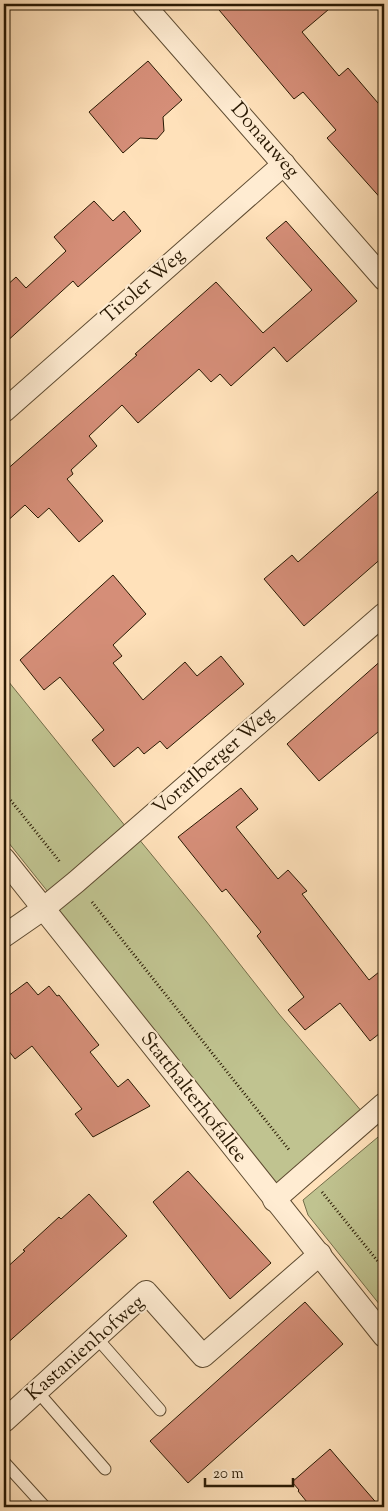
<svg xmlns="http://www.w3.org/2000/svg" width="388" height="1511" font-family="'Sorts Mill Goudy',serif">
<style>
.green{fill:#c0c390;stroke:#746e4a}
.building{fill:#d58e78;stroke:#291903}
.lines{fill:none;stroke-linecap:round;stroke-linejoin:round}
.lane-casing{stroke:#5e4b31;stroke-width:13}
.street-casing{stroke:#5e4b31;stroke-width:24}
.path{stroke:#291903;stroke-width:3;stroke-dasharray:1 2.5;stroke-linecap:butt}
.lane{stroke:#ffecd2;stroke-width:11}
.street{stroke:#ffecd2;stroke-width:22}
.labels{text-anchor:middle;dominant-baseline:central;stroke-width:4.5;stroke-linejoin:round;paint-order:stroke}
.street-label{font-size:20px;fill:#291903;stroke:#ffecd2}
</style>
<rect width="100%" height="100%" fill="#ffe1ba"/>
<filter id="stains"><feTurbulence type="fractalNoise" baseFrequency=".004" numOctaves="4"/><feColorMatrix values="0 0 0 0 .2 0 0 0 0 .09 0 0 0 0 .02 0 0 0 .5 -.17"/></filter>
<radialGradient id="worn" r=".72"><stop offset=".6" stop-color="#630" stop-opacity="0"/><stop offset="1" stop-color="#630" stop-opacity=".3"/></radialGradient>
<g class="green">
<polygon points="4,676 126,827 48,892 4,837"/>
<polygon points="138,838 206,921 279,1014 363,1113 277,1186 55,906"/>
<polygon points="384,1132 384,1310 308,1215 303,1200"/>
</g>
<g class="building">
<polygon points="214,4 335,4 302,32 339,76 348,68 384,110 384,202 327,138 336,130 303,92 294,99"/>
<polygon points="148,61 182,100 163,117 164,131 157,139 140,138 123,153 89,112"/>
<polygon points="94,201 113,221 124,211 141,231 78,287 73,281 4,344 4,288 16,277 26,288 66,251 54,237"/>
<polygon points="286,221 357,301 287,362 274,347 231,386 220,374 211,382 199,369 138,423 122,405 89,436 97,446 71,470 73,474 67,479 103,521 79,542 49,508 38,518 25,505 4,524 4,472 137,355 135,354 216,282 263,333 312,290 266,238"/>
<polygon points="384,486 384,556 304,626 264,579 292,555 298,562"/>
<polygon points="113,575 146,614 113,645 122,656 113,663 143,700 185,662 197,676 221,656 244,684 167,749 160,741 144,754 138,747 114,767 92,740 104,730 60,677 44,690 20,660"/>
<polygon points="384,658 384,727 319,781 287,744"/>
<polygon points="241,788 258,809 236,827 278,879 288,870 307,891 302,894 369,980 384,968 384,1030 370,1041 340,1003 305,1030 288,1010 304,997 257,936 261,932 226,889 222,892 178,837"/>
<polygon points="27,982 38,995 49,986 57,996 59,995 99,1045 90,1052 118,1087 128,1079 150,1106 93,1137 75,1114 82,1109 32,1046 15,1059 4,1045 4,999"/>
<polygon points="188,1171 271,1263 230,1299 153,1202"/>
<polygon points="89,1194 127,1236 4,1346 4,1270 25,1251 23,1250 59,1217 61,1219"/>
<polygon points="305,1302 343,1344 188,1483 150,1441"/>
<polygon points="330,1449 354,1477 380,1507 311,1507 298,1491 299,1490 292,1482"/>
</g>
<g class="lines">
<defs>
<g id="lane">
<polyline points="96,1337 160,1410"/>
<polyline points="37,1391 105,1469"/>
<polyline points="4,1462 45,1507"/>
</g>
<g id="street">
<polyline points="143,4 384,279"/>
<polyline points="4,411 284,164"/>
<polyline points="4,859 384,1336"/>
<polyline points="4,936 43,909 76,882 384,614"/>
<polyline points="274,1200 384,1104"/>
<polyline points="4,1421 146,1292 203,1356 320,1254"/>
</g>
</defs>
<use href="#lane" class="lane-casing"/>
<use href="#street" class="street-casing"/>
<g class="path">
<polyline points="4,792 60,862"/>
<polyline points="92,902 290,1151"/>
<polyline points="322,1192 384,1269"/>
</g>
<use href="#lane" class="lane"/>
<use href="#street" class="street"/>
</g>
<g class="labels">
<g class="street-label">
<text transform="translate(264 141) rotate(49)">Donauweg</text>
<text transform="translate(144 287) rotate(-41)">Tiroler Weg</text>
<text transform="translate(214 762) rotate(-41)">Vorarlberger Weg</text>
<text transform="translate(193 1098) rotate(52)">Statthalterhofallee</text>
<text transform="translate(86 1349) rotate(-41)">Kastanienhofweg</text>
</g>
</g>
<rect width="388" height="1511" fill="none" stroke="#ffe1ba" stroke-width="20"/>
<rect x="5" y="5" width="378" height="1501" fill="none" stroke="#291903" stroke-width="2.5"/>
<rect x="10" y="10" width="368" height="1491" fill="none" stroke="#291903"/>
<path d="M205 1478v8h88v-8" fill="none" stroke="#291903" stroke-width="2.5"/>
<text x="213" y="1478" font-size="15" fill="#291903" stroke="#ffecd2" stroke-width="4" paint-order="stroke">20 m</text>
<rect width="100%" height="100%" filter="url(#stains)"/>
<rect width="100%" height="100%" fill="url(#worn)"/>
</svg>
